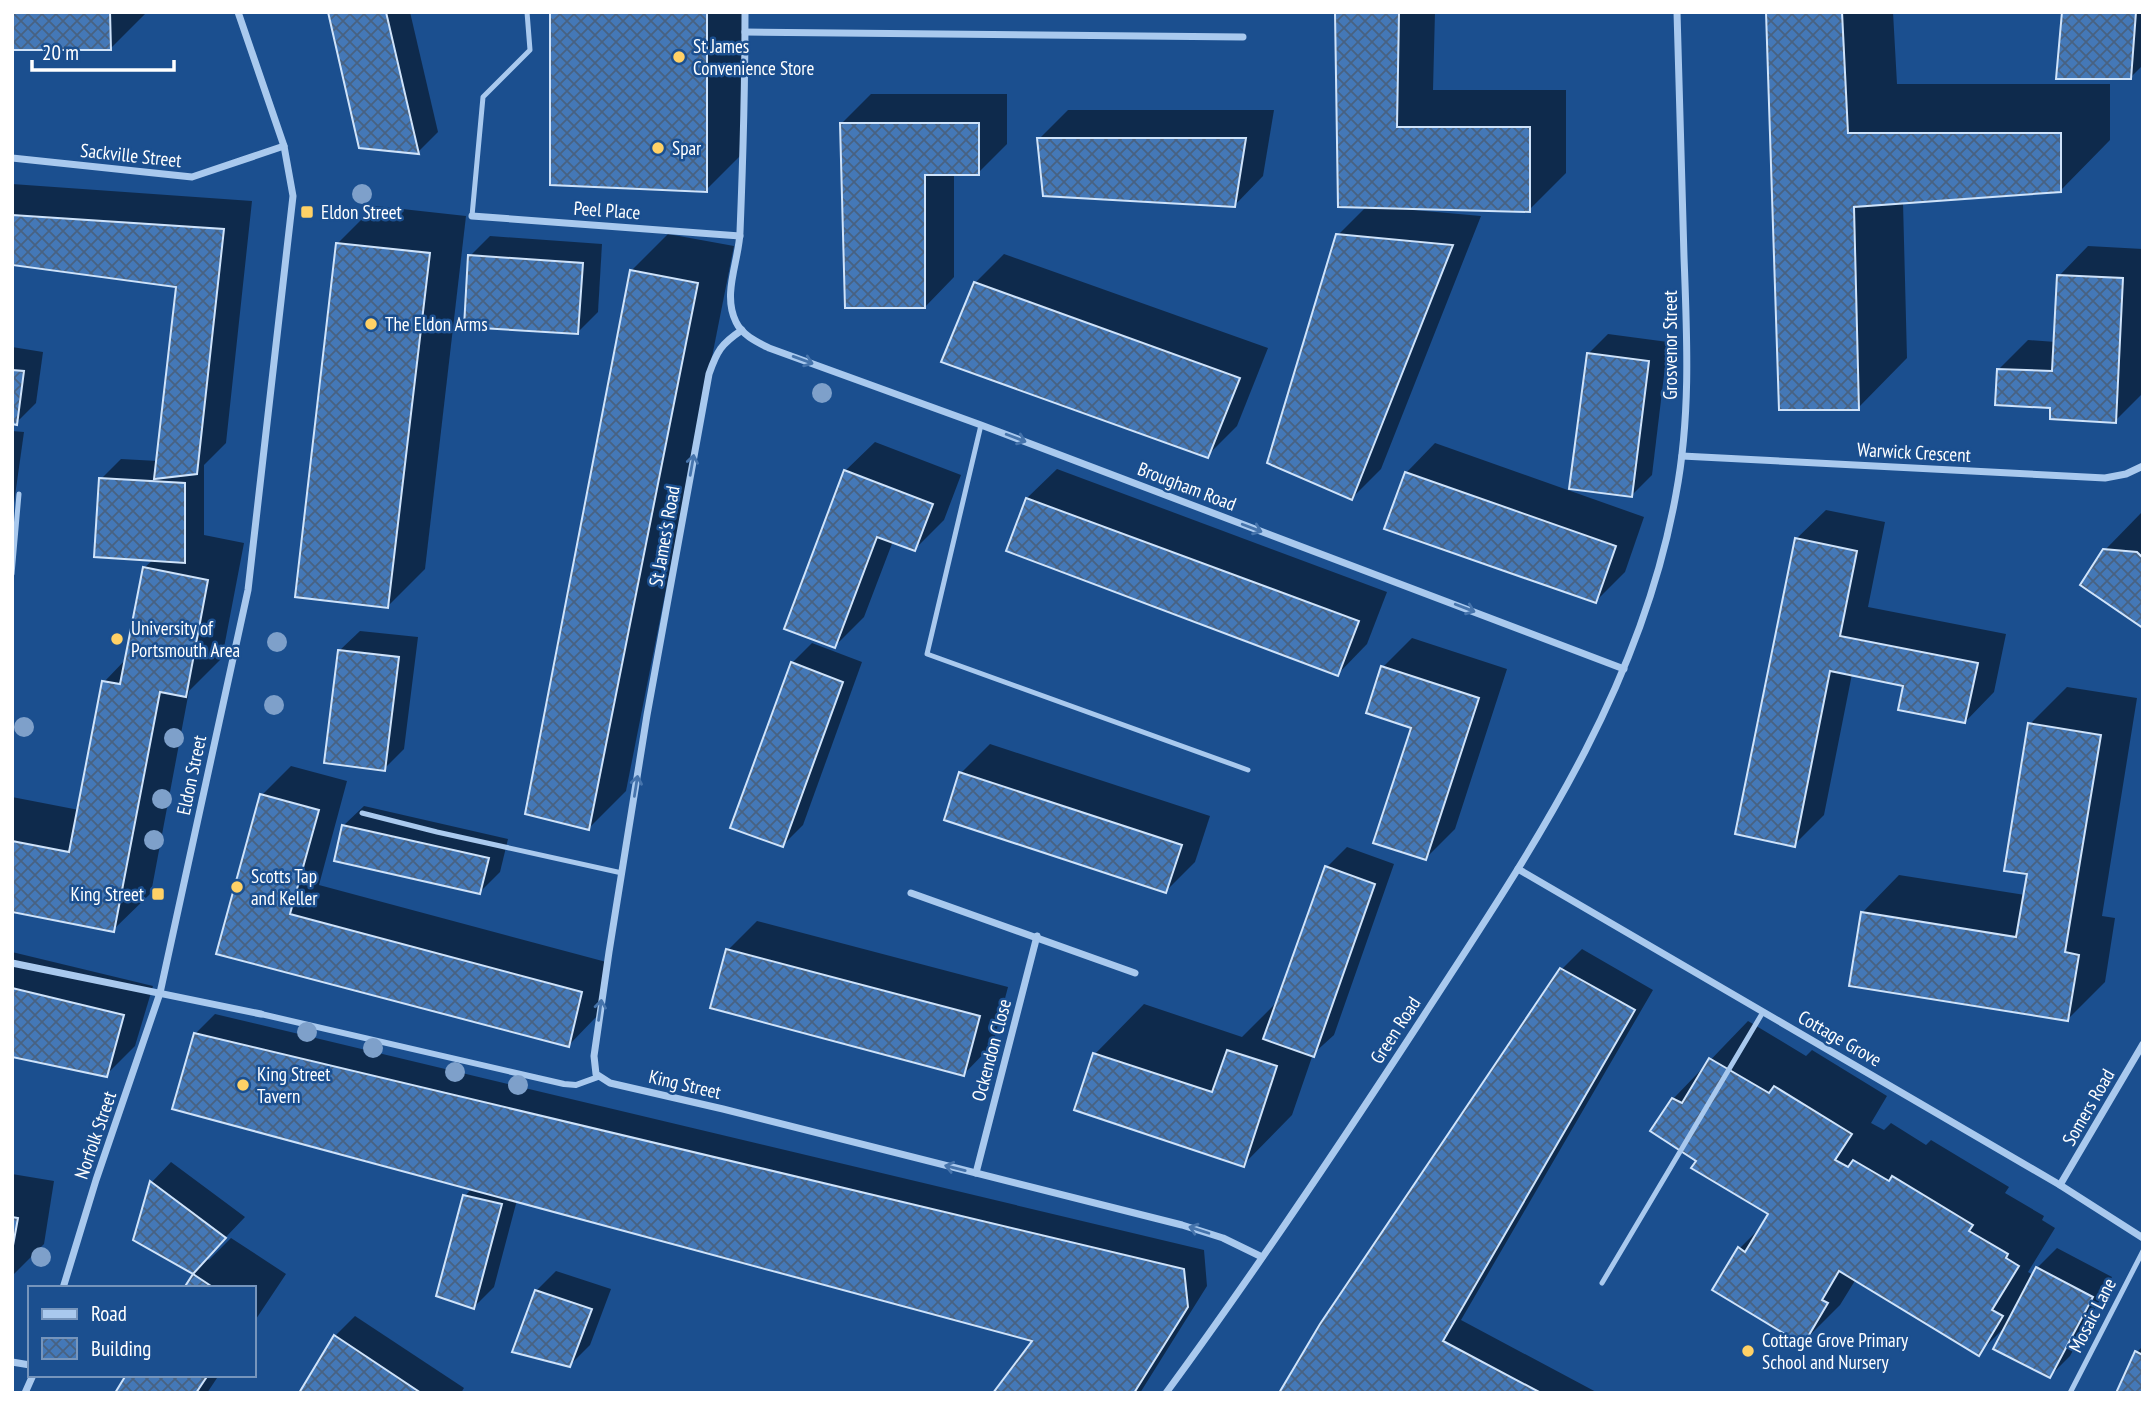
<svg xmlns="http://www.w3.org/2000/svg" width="2155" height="1405" font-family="'PT Sans Narrow',sans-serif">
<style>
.shadow{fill:#0007}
.building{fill:url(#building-cross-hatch);stroke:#cfe3fa;stroke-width:2}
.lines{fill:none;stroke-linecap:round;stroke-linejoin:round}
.service{stroke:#a9c9ee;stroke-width:5}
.pedestrian{stroke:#a9c9ee;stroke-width:6}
.minor{stroke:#a9c9ee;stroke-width:7}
.tree{fill:#7ea0ca}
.oneway{stroke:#4674ac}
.poi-dot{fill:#ffd166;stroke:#1b4f8f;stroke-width:2.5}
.labels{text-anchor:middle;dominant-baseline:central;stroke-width:5;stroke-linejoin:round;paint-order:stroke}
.poi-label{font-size:19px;fill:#fff;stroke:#1b4f8f;text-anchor:start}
.street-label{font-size:19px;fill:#fff;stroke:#1b4f8f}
</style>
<defs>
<pattern id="building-cross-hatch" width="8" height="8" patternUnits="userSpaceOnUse" patternTransform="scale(1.75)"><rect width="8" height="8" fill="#4478b7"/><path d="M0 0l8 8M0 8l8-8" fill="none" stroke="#486282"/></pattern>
</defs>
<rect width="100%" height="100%" fill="#1b4f8f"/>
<g class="shadow">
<polygon points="12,12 147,12 110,49"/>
<polygon points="330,12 410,12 438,132 418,152"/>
<polygon points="552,12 743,12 743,153 706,190"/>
<polygon points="1337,12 1435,12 1433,90 1566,90 1566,173 1529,210 1414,207 1414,210 1481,216 1381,469 1352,498 1338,235 1367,206"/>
<polygon points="1767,12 1893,12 1897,84 2110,84 2110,140 2061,190 1903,202 1907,358 1858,408"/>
<polygon points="2064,12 2143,12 2143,65 2130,78"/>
<polygon points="871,94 1007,94 1007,144 978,173 954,173 954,277 925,307 842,123"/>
<polygon points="1068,110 1274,110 1263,176 1234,206 1039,139"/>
<polygon points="12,184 252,201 226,443 204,465 204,535 244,543 222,658 189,691 151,893 113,930 12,911 12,797 79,810 104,682 127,658 144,568 154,559 101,479 121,459 158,461 178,286 12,263"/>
<polygon points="375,206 466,216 425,569 388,606 338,243"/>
<polygon points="668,234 734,246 626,791 589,828 631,271"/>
<polygon points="490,236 602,244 598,312 578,332 470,256"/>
<polygon points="2088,246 2143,249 2143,393 2115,421 2052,406 1998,370 2028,340 2056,342 2059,276"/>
<polygon points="1004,254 1268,348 1237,426 1208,455 975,283"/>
<polygon points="1608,334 1668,342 1652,475 1632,495 1588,354"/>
<polygon points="12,347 43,352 36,403 16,423 12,422"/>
<polygon points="12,431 24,432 12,517"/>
<polygon points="875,442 961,475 944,520 915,549 893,541 864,617 835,646 845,471"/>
<polygon points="1435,443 1644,517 1625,572 1596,601 1406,473"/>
<polygon points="1057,469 1387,592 1367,644 1338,674 1008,550 1027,498"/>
<polygon points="1826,510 1885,522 1868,607 2006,634 1994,692 1965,722 1905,684 1852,674 1824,815 1794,845 1796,539"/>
<polygon points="2142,512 2143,512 2143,626 2105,550"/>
<polygon points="360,631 418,637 404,749 384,769 340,650"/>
<polygon points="1412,638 1507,669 1455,829 1426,858 1413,727 1383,667"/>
<polygon points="812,643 862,662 803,825 783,845 792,663"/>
<polygon points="2067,687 2137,698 2102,916 2115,918 2105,982 2067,1020 1862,913 1899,875 2025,895 2029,873 2030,724"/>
<polygon points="990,744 1210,816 1195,862 1166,891 961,773"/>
<polygon points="291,766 347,781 319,885 610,963 598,1015 569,1045 219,953 262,795"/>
<polygon points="364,806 508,839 500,872 480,892 344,825"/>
<polygon points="1347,847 1394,864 1334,1035 1313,1054 1292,1115 1243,1165 1095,1054 1144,1004 1242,1037 1278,1001 1327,867"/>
<polygon points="757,921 1008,987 993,1044 964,1074 728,950"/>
<polygon points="1582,949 1653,990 1461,1320 1598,1393 1281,1393 1562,969"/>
<polygon points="12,952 153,986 135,1046 106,1075 12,1055"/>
<polygon points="215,1014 1204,1250 1207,1286 1140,1393 996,1393 1035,1340 517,1200 494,1287 474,1307 465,1196 472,1188 195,1034"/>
<polygon points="1748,1021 1806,1056 1812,1050 1887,1096 1871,1123 1884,1130 1891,1123 1926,1145 1931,1140 2009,1187 2005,1193 2044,1216 2042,1220 2055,1228 2028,1272 2033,1275 2037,1268 2057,1248 2112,1277 2070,1356 2050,1376 2007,1325 1979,1353 1856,1279 1840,1305 1803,1342 1740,1248 1765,1223 1770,1214 1698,1161 1673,1099"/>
<polygon points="171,1162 245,1217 206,1258 209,1260 231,1238 286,1274 254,1322 254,1288 186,1288 195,1273 135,1239 152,1182"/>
<polygon points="12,1174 54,1181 44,1244 12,1276"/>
<polygon points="556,1271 611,1289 590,1345 570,1365 536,1291"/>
<polygon points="355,1316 464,1388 461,1393 301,1393 335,1336"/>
<polygon points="2143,1346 2143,1393 2118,1393 2137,1352"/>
<polygon points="128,1375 219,1375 207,1393 117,1393"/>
</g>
<g class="building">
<polygon points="12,12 110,12 111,50 12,50"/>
<polygon points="328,12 386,12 419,154 359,148"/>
<polygon points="550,12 707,12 707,192 550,185"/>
<polygon points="1335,12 1399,12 1397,127 1530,127 1530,212 1338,207"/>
<polygon points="1766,12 1842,12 1848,133 2061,133 2061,192 1854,207 1859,410 1779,410"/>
<polygon points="2062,12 2136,12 2131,79 2056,79"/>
<polygon points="840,123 979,123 979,175 925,175 925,308 845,308"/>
<polygon points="1037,138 1246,138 1235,207 1043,196"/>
<polygon points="12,215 224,229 197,474 154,479 176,287 12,265"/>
<polygon points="1336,234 1453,245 1352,500 1267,463"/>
<polygon points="336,243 430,253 388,608 295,597"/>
<polygon points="468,255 583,263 578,334 464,327"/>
<polygon points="630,270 698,283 589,830 525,814"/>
<polygon points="2057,275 2123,278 2116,423 2050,419 2050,408 1995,405 1997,369 2052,371"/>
<polygon points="974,282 1240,378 1208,458 941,362"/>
<polygon points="1587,353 1649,361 1632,497 1569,489"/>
<polygon points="12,370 24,371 17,425 12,424"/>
<polygon points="844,470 933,504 915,551 877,537 835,648 784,629"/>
<polygon points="1405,472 1616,546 1596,603 1384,529"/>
<polygon points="99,478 185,483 185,563 94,557"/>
<polygon points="1026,498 1359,621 1338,676 1006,551"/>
<polygon points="1795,538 1857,551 1840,636 1978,663 1965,723 1898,710 1903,686 1830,671 1795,847 1735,834"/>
<polygon points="2103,549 2137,552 2143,558 2143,628 2080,585"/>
<polygon points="143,567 208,580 186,697 160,692 114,932 12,912 12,841 69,852 102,681 120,684"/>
<polygon points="338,650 399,657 385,771 324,763"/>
<polygon points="791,662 843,682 783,847 730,828"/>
<polygon points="1381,666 1479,698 1426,860 1373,843 1411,728 1366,713"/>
<polygon points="2028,723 2101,735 2065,952 2079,955 2068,1021 1849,986 1861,912 2016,937 2027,874 2004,871"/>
<polygon points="959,772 1182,845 1166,893 944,820"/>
<polygon points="260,794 319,810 290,914 582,992 569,1047 216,954"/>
<polygon points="342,825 489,858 480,894 334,861"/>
<polygon points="1325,866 1375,884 1314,1057 1263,1039"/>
<polygon points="726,949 980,1016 964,1076 710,1008"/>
<polygon points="1560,968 1635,1010 1443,1341 1541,1393 1279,1393 1320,1324"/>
<polygon points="12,988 124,1015 107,1077 12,1057"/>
<polygon points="194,1033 1184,1269 1188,1307 1134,1393 993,1393 1032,1341 172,1109"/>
<polygon points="1227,1050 1277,1066 1244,1167 1074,1110 1093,1053 1212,1092"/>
<polygon points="1709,1058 1769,1093 1774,1086 1852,1134 1835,1160 1848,1167 1853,1160 1889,1181 1892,1176 1973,1225 1969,1231 2008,1254 2006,1258 2019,1266 1992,1310 2003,1316 1979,1356 1839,1271 1822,1300 1828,1303 1803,1345 1712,1290 1738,1247 1745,1252 1768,1214 1691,1168 1696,1161 1650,1131 1672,1098 1682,1103"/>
<polygon points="150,1181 226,1238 193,1274 133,1240"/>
<polygon points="463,1195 502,1204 474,1309 436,1296"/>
<polygon points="12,1217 18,1218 12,1251"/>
<polygon points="2036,1267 2093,1297 2050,1378 1993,1349"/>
<polygon points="193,1274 214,1288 184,1288"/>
<polygon points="535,1290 592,1309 570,1367 512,1352"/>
<polygon points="334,1335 421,1393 299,1393"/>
<polygon points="2135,1351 2143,1355 2143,1393 2116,1393"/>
<polygon points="126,1375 208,1375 196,1393 115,1393"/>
</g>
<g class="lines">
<g class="service">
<polyline points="472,216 483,97 530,50 527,12"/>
<polyline points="981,425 927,654 1248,770"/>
<polyline points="12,574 19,494"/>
<polyline points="362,813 437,832 622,873"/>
<polyline points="1602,1283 1763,1012"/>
<polyline points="2070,1393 2143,1251"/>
</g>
<polyline class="pedestrian" points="261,1014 564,1084 576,1085 598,1077"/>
<g class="minor">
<path d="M 745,12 C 745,85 743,159 740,232 C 739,261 722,294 736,322 C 742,335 757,342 769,348 L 981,425 L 1624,669"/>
<polyline points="745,32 1243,37"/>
<polyline points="12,158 192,177 284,146"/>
<polyline points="472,216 740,236"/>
<path d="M 742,330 C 721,344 717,351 709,374 L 647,715 L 609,952 L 594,1056 L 596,1074 L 610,1083 L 723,1109 L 1182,1225 L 1223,1238 L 1262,1257"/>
<polyline points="1682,456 2105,478 2126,474 2143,466"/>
<polyline points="1518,869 2060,1185 2143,1238"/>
<polyline points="911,893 1135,973"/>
<polyline points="12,963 261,1014"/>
<polyline points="976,1173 1037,936"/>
<polyline points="2060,1185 2143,1044"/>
<polyline points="63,1288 96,1180 160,993 248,590 293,196 284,146 238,12"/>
<polyline points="12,1362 30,1365"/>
<polyline points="25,1393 33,1375"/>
<path d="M 1166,1393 C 1255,1272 1339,1146 1421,1020 C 1529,853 1640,694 1676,494 C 1691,415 1687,336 1684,257 C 1682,176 1680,94 1677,12"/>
</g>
</g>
<g class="tree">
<circle cx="362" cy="194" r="10"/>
<circle cx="822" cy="393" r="10"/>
<circle cx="277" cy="642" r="10"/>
<circle cx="274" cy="705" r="10"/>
<circle cx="24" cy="727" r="10"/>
<circle cx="174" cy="738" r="10"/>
<circle cx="162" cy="799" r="10"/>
<circle cx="154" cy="840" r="10"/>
<circle cx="307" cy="1032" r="10"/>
<circle cx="373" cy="1048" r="10"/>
<circle cx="455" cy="1072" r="10"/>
<circle cx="518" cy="1085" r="10"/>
<circle cx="41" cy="1257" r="10"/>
</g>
<defs><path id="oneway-shaft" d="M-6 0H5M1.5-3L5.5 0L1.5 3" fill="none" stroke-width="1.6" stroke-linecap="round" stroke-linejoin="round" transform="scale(1.75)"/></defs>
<g class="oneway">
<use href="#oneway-shaft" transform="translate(803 360) rotate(20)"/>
<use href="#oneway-shaft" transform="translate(1016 438) rotate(21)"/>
<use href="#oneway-shaft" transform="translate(692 465) rotate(-80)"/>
<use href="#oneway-shaft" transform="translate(1252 528) rotate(21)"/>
<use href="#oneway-shaft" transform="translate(1465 608) rotate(21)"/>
<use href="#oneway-shaft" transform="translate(636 786) rotate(-81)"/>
<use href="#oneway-shaft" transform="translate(600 1010) rotate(-82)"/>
<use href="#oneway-shaft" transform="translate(955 1168) rotate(-166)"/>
<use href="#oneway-shaft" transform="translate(1199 1230) rotate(-162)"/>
</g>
<g class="poi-dot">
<circle cx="679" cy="57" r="7"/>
<circle cx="658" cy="148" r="7"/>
<rect x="300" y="205" width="14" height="14" rx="3.5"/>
<circle cx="371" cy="324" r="7"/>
<circle cx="117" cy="639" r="7"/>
<circle cx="237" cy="887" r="7"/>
<rect x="151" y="887" width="14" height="14" rx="3.5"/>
<circle cx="243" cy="1085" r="7"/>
<circle cx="1748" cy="1351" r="7"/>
</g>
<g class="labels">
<g class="poi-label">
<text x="693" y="46">St James<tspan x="693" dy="22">Convenience Store</tspan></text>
<text x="672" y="148">Spar</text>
<text x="321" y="212">Eldon Street</text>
<text x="385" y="324">The Eldon Arms</text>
<text x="131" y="628">University of<tspan x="131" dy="22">Portsmouth Area</tspan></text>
<text x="251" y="876">Scotts Tap<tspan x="251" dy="22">and Keller</tspan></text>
<text x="144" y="894" text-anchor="end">King Street</text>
<text x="257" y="1074">King Street<tspan x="257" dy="22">Tavern</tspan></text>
<text x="1762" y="1340">Cottage Grove Primary<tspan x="1762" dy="22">School and Nursery</tspan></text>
</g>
<g class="street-label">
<text transform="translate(131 155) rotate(6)">Sackville Street</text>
<text transform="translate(607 210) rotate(4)">Peel Place</text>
<text transform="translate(1670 345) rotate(-90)">Grosvenor Street</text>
<text transform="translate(1914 452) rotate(3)">Warwick Crescent</text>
<text transform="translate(1187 486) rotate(21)">Brougham Road</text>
<text transform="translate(664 536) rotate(-80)">St James's Road</text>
<text transform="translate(191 775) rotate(-78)">Eldon Street</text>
<text transform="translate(1395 1030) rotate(-57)">Green Road</text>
<text transform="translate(1840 1038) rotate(30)">Cottage Grove</text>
<text transform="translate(991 1050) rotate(-75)">Ockendon Close</text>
<text transform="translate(685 1084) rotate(13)">King Street</text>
<text transform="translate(2088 1107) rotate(-60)">Somers Road</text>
<text transform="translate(95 1135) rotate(-71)">Norfolk Street</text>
<text transform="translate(2092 1315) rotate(-63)">Mosaic Lane</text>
</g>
</g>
<rect width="2155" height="1405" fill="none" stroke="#ffffff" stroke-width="28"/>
<rect x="28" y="1286" width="228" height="91" fill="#1b4f8f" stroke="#7695bc" stroke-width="2"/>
<rect x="42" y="1309" width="35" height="10" fill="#a9c9ee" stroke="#7695bc" stroke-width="2"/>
<text x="91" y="1321" font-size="21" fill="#ffffff">Road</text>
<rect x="42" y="1338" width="35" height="21" fill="url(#building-cross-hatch)" stroke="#7695bc" stroke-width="2"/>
<text x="91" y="1356" font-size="21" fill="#ffffff">Building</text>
<path d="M32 60v10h142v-10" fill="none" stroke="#ffffff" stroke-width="3.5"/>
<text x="42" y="60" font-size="21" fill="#ffffff" stroke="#1b4f8f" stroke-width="5" paint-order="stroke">20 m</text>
</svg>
